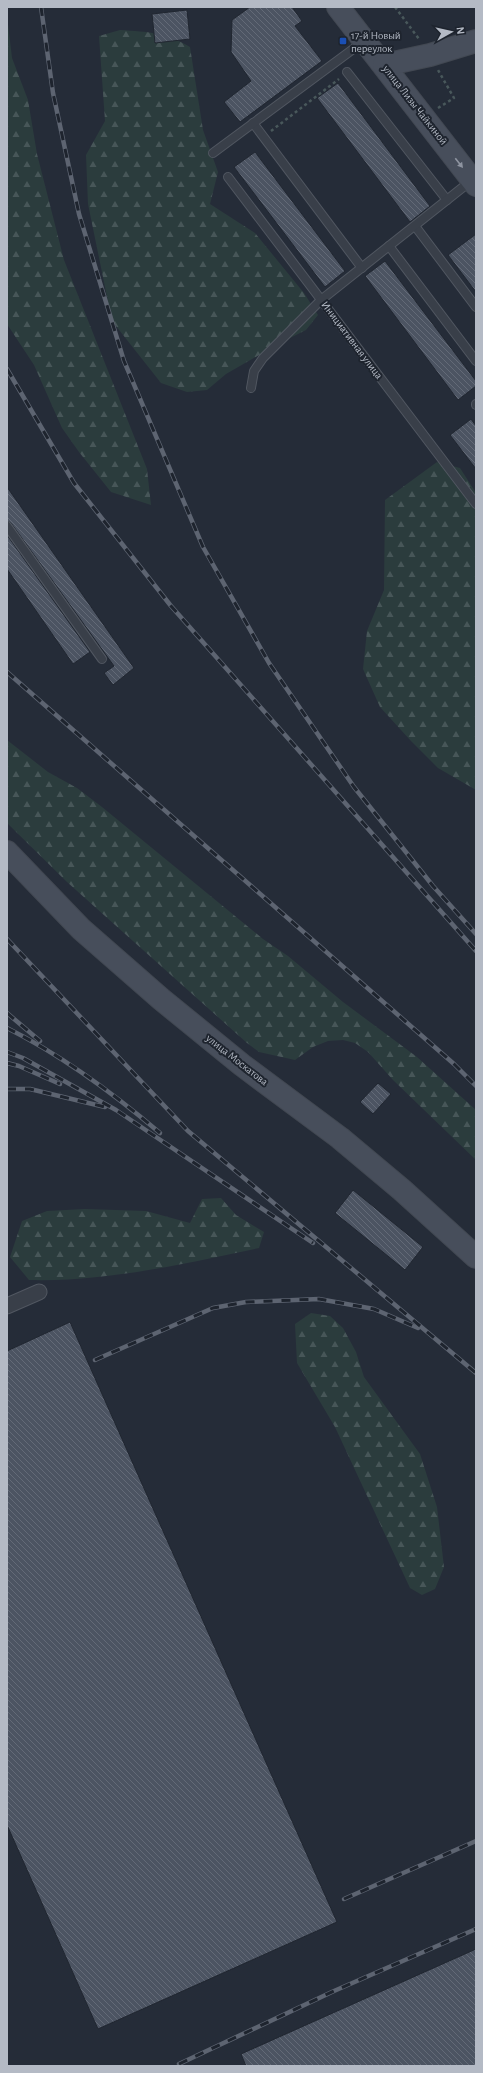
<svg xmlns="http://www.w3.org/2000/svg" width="483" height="2073" font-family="'Alegreya Sans',sans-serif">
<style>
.forest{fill:url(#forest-firs)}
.building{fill:url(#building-back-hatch);stroke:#202630}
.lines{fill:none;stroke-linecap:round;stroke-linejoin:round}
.lane-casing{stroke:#515761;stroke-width:10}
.street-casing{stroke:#515761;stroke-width:17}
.secondary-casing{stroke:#424852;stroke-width:24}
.path{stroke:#49585b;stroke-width:2.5;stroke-dasharray:3 3;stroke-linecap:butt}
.lane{stroke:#393f49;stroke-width:8}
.street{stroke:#393f49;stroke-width:15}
.secondary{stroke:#474e5b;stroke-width:22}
.rail-casing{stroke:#5d6471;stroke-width:4.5}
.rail{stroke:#1e242e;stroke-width:3;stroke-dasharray:9;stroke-linecap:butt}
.oneway{fill:#8e94a0}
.transit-dot{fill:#1a4fb4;stroke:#1e242e;stroke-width:1.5}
.labels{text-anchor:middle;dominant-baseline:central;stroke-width:4;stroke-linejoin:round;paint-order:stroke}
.poi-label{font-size:11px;fill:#b4bac5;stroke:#1e242e;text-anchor:start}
.street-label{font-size:11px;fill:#b4bac5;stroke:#1e242e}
</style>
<defs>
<pattern id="forest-firs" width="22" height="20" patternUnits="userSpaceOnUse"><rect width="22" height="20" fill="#2b3c3d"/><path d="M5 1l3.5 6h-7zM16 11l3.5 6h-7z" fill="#475658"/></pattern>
<pattern id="building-back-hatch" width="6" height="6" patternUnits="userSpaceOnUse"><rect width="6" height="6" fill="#4c5462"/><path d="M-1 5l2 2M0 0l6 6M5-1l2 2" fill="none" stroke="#636a77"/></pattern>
</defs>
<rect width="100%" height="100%" fill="#252c38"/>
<g class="forest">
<polygon points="7,16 12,58 28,100 37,154 64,260 147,469 151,505 111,492 79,452 62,428 34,365 7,324"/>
<path d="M 120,30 C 149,32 164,32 190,47 L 203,130 L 218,172 L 210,204 L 255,233 L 304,293 L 318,315 L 306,330 L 280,343 L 226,374 L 207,390 L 187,392 L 161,383 L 112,321 L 88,204 L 86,155 L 105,121 L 99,36 Z"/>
<polygon points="437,462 460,468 476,493 476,790 438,768 411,741 380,707 363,669 367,631 384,590 385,500"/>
<polygon points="7,740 48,772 77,788 102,807 263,939 288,956 343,1002 417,1057 476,1110 476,1160 393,1080 368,1052 355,1043 343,1040 328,1041 313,1047 295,1060 259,1052 247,1043 67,882 7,823"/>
<path d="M 221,1198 L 236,1215 L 264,1232 L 259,1248 C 183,1264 106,1282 29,1280 L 10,1257 L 22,1221 L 47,1211 L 85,1209 L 146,1211 L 190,1223 L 202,1199 Z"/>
<polygon points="311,1313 330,1316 343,1328 356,1352 364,1377 420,1454 437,1507 444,1567 435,1589 422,1595 410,1588 335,1427 297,1363 295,1324"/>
</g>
<g class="building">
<polygon points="250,7 292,7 302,21 295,26 322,61 240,122 224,102 251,81 231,52 232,20"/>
<polygon points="187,10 190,39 155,43 152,14"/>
<polygon points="338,83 430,206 410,222 317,98"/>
<polygon points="255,152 345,271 325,287 234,167"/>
<polygon points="476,234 476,292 448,255"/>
<polygon points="385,261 476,381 476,386 458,400 365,276"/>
<polygon points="471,419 476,426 476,469 450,435"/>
<polygon points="7,487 134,668 113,685 104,673 114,666 11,523 7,521"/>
<polygon points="7,535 90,652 73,664 7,569"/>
<polygon points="378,1083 391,1094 373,1114 360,1102"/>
<polygon points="353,1190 423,1247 405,1270 335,1213"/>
<polygon points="70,1322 337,1922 98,2029 7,1825 7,1351"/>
<polygon points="476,1949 476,2066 246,2066 241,2054"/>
</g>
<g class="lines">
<defs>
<g id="lane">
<polyline points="347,72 447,200"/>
<polyline points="253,123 362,268"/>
<polyline points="213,153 364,41"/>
<polyline points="228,177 476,504"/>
<polyline points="415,226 476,307"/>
<polyline points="389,246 476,361"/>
<polyline points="251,388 254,371 263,358 321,300 472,180"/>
<polyline points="476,404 476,405"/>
<polyline points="7,526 102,659"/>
</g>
<polyline id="street" points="7,1306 39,1292"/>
<g id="secondary">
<polyline points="338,7 476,185"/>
<polyline points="384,65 430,55 476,41"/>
<polyline points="7,852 81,929 161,999 242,1065 340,1138 402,1190 476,1257"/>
</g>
</defs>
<use href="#lane" class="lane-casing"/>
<use href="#street" class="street-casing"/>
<use href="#secondary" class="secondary-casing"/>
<g class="path">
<polyline points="395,7 419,39"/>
<polyline points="438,108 454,98 438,70"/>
<polyline points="271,131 339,79"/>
</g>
<use href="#lane" class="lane"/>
<use href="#street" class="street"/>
<use href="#secondary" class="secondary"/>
<defs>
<g id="rail">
<polyline points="41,7 53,93 79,214 124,361 203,547 269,663 354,787 433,886 476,934"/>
<polyline points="7,369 74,483 171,606 476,951"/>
<polyline points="7,672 454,1064 476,1086"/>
<polyline points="7,939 188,1131 476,1373"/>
<polyline points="7,1013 40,1041"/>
<path d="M 7,1028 C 63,1056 113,1093 160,1133"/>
<polyline points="7,1052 23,1058 116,1110 313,1243"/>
<polyline points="7,1063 19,1066 60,1084"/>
<polyline points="7,1089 30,1089 105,1107"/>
<polyline points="95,1360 213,1308 246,1302 319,1299 374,1309 418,1328"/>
<polyline points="344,1899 476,1841"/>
<polyline points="179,2064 334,1991 476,1929"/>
</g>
</defs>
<use href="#rail" class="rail-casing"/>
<use href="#rail" class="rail"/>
</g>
<defs><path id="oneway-solid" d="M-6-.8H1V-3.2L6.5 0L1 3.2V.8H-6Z"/></defs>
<use class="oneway" href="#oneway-solid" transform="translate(459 163) rotate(52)"/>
<rect class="transit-dot" x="339" y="37" width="8" height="8" rx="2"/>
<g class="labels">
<g class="poi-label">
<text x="351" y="35">17-й Новый<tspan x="351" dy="13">переулок</tspan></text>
</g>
<g class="street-label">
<text transform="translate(415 105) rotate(52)">улица Лизы Чайкиной</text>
<text transform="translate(352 340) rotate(53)">Инициативная улица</text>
<text transform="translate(237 1060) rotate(38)">улица Москатова</text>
</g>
</g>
<rect width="483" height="2073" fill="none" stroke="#b4bac5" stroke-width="16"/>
<g transform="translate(451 32) rotate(82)" stroke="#1e242e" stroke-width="3" paint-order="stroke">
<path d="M0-3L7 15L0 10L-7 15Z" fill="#b4bac5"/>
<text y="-6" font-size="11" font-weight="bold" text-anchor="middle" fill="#b4bac5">N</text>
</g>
</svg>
